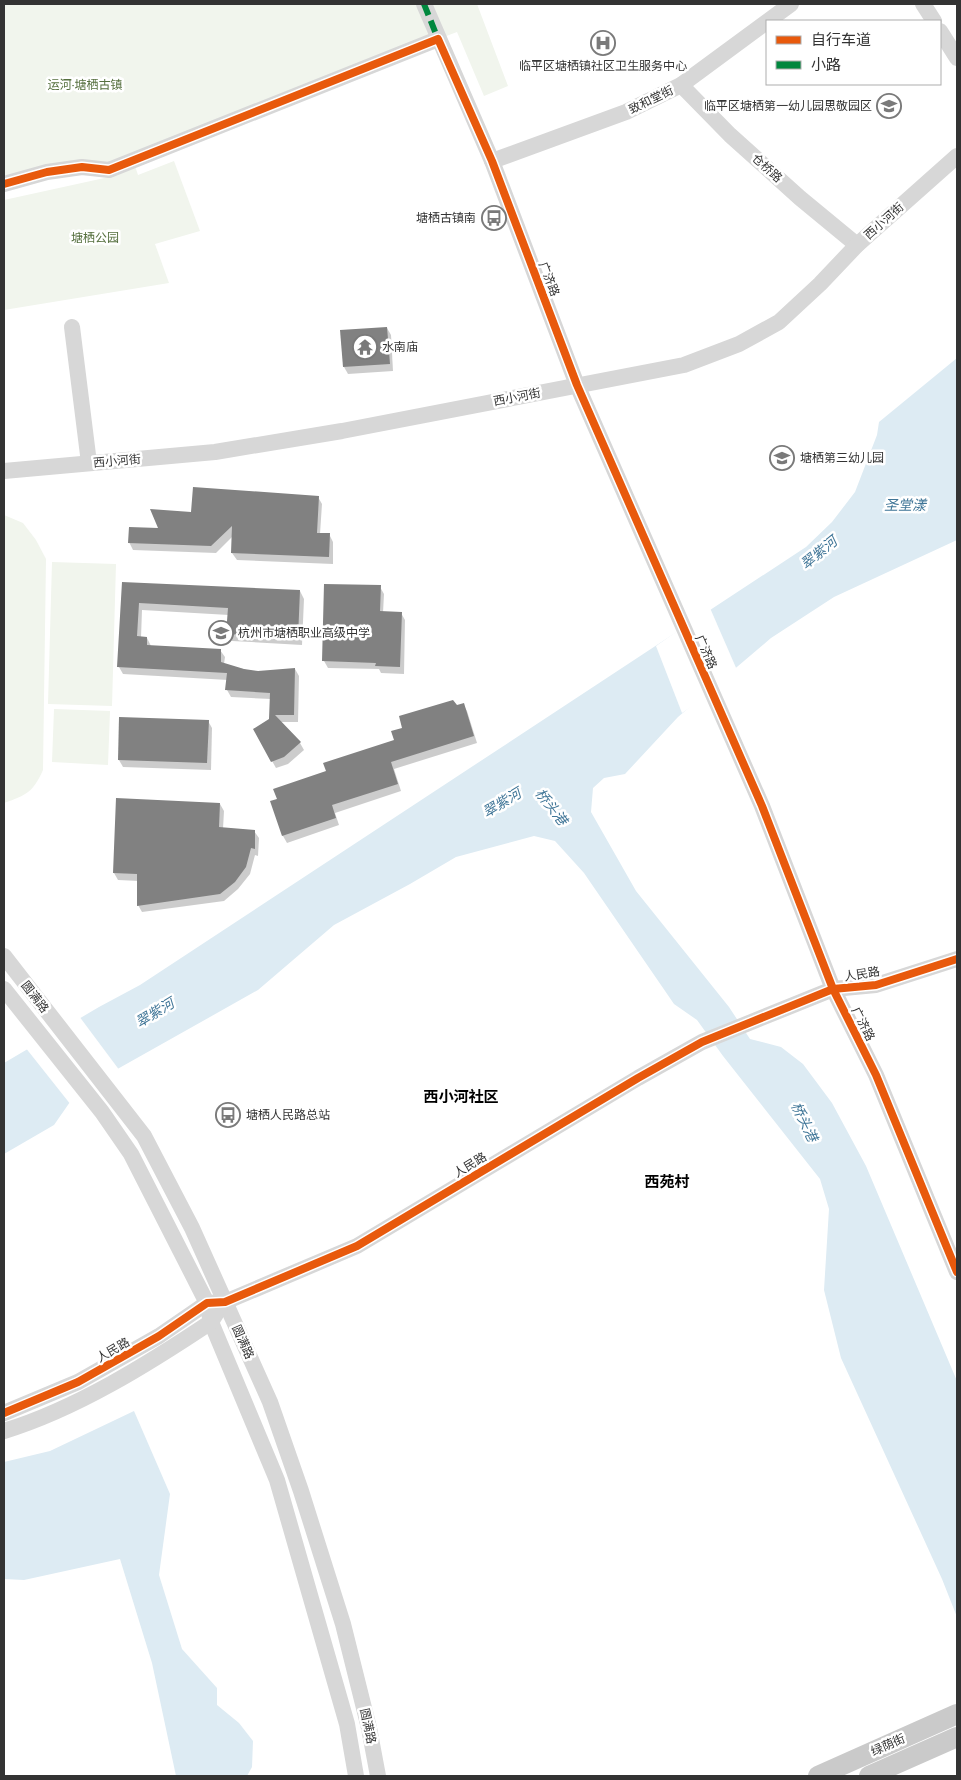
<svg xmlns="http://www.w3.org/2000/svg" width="961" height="1780" font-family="'Varela Round','Noto Sans SC',sans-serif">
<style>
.green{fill:#f1f5ed}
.water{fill:#ddebf3}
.pier{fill:#fff}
.shadow{fill:#0003}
.building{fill:#818181}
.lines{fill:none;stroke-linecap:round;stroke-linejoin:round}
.minor{stroke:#d7d7d7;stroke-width:16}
.major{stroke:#cacaca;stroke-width:20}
.quiet{stroke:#00873e;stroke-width:6;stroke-dasharray:12 6;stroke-linecap:butt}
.cycleway-casing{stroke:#fff;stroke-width:11}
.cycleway{stroke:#e8590c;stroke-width:8}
.labels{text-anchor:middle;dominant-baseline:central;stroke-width:5;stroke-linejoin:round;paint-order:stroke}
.poi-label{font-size:12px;fill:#333;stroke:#fff;text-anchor:start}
.park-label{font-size:12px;fill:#56703f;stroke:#fff}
.street-label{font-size:12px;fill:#333;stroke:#fff}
.water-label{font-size:14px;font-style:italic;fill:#3f7597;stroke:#fff}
.quarter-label{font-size:15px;font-weight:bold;fill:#000;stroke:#fff}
</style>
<rect width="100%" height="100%" fill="#fff"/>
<g class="green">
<polygon points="4,4 477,4 508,86 484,96 457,32 113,161 4,185"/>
<polygon points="174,161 200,231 155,244 169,283 4,310 4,200 109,177 135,166 138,175"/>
<path d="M 4,515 L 23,523 L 36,540 L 46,559 L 43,770 C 33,792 27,795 4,803 Z"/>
<polygon points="52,562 116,564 112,706 48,704"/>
<polygon points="54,709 110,711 108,765 52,762"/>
</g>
<g class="water">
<polygon points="957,358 957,540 834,597 771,638 678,717 625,774 604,778 593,788 591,812 636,891 729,1007 750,1039 781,1047 803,1064 832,1103 866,1166 957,1381 957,1617 942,1579 841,1358 824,1290 829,1209 820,1179 723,1056 697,1020 674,1004 584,873 555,841 534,836 456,857 410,884 334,925 258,990 89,1085 70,1102 54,1125 4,1154 4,1063 99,1007 140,985 806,547 832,522 855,492 877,435 879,422"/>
<polygon points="134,1411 170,1494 159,1575 182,1649 217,1688 217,1705 239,1723 253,1741 252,1767 247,1776 176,1776 152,1663 120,1559 24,1580 4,1579 4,1462 50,1451"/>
</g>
<g class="pier">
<polygon points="710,608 737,670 697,703 682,713 656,646"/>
<polygon points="79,1016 120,1071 90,1087 71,1105 25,1047"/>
</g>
<g class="shadow">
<polygon points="387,328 391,335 393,371 348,374 344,367"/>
<polygon points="318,497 322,504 320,534 329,534 333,542 333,564 237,560 232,553 233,536 216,553 133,550 129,542 192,514"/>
<polygon points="123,583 300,591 304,599 302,645 232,641 228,634 229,615 142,610 141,638 147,638 151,646 220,650 225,657 224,664 258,673 295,669 299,676 298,722 280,722 300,743 304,750 288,764 276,768 254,729 270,720 271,699 231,697 227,690 228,680 123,674 119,667"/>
<polygon points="380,587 384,594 383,613 401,613 405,620 404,674 381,673 379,669 328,668 324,661"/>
<polygon points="463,704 467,711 477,743 394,769 401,791 335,813 339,825 287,843 283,836 272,802 327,772 396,741"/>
<polygon points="120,718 208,721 212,728 211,770 123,767 119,760"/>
<polygon points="220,804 224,811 223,829 254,831 259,838 258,856 255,855 250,874 238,889 224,901 142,912 138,905 139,881 118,880 114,873"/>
</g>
<g class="building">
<polygon points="387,327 390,364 343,367 340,330"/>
<polygon points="193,487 319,496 317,533 330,533 329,557 231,553 232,526 211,546 128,543 129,527 158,528 150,509 191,512"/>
<polygon points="122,582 300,590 298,638 226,634 228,608 139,603 137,636 147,637 147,645 221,649 221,662 244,669 258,671 295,668 294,715 275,715 301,742 284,757 271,762 253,729 269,719 270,693 225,690 227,673 117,667"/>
<polygon points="324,584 381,585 380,611 402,612 400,667 375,666 376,663 322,661"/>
<polygon points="453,700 457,705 464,703 474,736 391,762 398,784 332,805 336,818 282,836 270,801 277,799 273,789 326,771 323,763 394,740 391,731 402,728 399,716"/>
<polygon points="119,717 209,720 207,763 118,760"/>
<polygon points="116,798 220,803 219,827 255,830 255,849 251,848 246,867 235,882 220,894 137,906 137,874 113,873"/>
</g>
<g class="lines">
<g class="minor">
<polyline points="424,4 492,161 577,385 762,806 833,989 876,1075 957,1272"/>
<polyline points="923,4 934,21"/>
<polyline points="940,31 957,58"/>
<polyline points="681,85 730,135 800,198 857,245"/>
<polyline points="492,161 626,112 681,85 791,4"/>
<polyline points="4,184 47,172 82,167 109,170 438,39"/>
<polyline points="72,327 89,463"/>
<polyline points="4,471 215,452 342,431 684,365 739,344 779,322 820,284 857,245 957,156"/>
<polyline points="4,956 144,1136 192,1228 270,1402 301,1491 343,1624 369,1728 378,1776"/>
<polyline points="4,989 102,1112 131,1154 207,1303 211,1322 277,1480 347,1724 356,1776"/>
<polyline points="4,1413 78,1382 159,1336 207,1303 225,1302 357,1246 638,1078 702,1042 833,989 876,985 957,959"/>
<path d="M 4,1431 C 76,1409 148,1364 211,1322 L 216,1314"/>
</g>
<g class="major">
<polyline points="818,1776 957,1714"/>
<polyline points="869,1776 957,1737"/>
</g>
<polyline class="quiet" points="424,4 438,39"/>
<defs>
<g id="cycleway">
<polyline points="4,184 47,172 82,167 109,170 438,39 492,161 577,385 762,806 833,989 876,1075 957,1272"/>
<polyline points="4,1413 78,1382 159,1336 207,1303 225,1302 357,1246 638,1078 702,1042 833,989 876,985 957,959"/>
</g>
</defs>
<use href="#cycleway" class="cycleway-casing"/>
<use href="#cycleway" class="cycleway"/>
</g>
<defs>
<symbol id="hospital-ring" viewBox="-11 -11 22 22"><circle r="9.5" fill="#fff" stroke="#7a7a7a" stroke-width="1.5"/><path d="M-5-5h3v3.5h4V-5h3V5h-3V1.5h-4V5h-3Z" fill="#7a7a7a"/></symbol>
<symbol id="school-ring" viewBox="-11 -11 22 22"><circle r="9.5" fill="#fff" stroke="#7a7a7a" stroke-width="1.5"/><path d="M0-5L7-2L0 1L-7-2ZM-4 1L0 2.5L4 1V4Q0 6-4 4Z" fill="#7a7a7a"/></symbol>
<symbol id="bus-ring" viewBox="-11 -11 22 22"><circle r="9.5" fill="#fff" stroke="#7a7a7a" stroke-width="1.5"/><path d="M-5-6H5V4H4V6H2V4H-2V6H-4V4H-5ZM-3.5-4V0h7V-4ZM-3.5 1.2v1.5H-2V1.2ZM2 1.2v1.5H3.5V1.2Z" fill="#7a7a7a"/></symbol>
<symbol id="temple-ring" viewBox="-11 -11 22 22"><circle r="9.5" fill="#fff" stroke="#7a7a7a" stroke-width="1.5"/><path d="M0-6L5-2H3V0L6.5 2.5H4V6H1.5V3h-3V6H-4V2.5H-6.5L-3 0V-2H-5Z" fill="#7a7a7a"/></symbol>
</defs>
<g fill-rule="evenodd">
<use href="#hospital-ring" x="589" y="29" width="28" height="28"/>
<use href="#school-ring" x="875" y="92" width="28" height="28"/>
<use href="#bus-ring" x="480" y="204" width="28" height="28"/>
<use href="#temple-ring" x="351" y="333" width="28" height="28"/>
<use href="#school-ring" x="768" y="444" width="28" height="28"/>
<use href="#school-ring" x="207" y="619" width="28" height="28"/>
<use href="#bus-ring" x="214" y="1101" width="28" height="28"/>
</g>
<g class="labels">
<g class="poi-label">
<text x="603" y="66" text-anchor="middle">临平区塘栖镇社区卫生服务中心</text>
<text x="872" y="106" text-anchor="end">临平区塘栖第一幼儿园思敬园区</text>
<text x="476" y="218" text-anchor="end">塘栖古镇南</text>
<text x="382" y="347">水南庙</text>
<text x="800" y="458">塘栖第三幼儿园</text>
<text x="238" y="633">杭州市塘栖职业高级中学</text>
<text x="246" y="1115">塘栖人民路总站</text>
</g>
<g class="park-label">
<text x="85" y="85">运河·塘栖古镇</text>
<text x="95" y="238">塘栖公园</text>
</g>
<g class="street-label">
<text transform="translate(651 100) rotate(-26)">致和堂街</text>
<text transform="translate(767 168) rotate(42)">仓桥路</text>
<text transform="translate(884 221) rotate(-42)">西小河街</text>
<text transform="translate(549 279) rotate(69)">广济路</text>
<text transform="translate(517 397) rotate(-11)">西小河街</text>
<text transform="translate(117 461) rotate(-5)">西小河街</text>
<text transform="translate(706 652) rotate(66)">广济路</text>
<text transform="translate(862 974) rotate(-9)">人民路</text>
<text transform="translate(35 997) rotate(52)">圆满路</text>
<text transform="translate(863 1024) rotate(63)">广济路</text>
<text transform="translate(470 1165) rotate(-31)">人民路</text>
<text transform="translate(243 1342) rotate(66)">圆满路</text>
<text transform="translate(113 1350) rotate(-30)">人民路</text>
<text transform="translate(368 1726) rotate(78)">圆满路</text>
<text transform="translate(888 1745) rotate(-24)">绿荫街</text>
</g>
<g class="water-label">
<text x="905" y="505">圣堂漾</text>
<text transform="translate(819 553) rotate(-39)">翠紫河</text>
<text transform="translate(502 803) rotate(-31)">翠紫河</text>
<text transform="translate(551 807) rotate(52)">桥头港</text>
<text transform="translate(155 1013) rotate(-31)">翠紫河</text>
<text transform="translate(804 1122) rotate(64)">桥头港</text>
</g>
<g class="quarter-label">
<text x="461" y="1097">西小河社区</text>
<text x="667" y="1182">西苑村</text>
</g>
</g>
<rect width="961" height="1780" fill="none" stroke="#333333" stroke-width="10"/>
<rect x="766" y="20" width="175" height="65" fill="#ffffff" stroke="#adadad"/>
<rect x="776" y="36" width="25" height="8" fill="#e8590c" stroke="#adadad"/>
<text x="811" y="45" font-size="15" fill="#333333">自行车道</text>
<rect x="776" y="61" width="25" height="8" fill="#00873e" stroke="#adadad"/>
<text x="811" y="70" font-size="15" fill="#333333">小路</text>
</svg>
